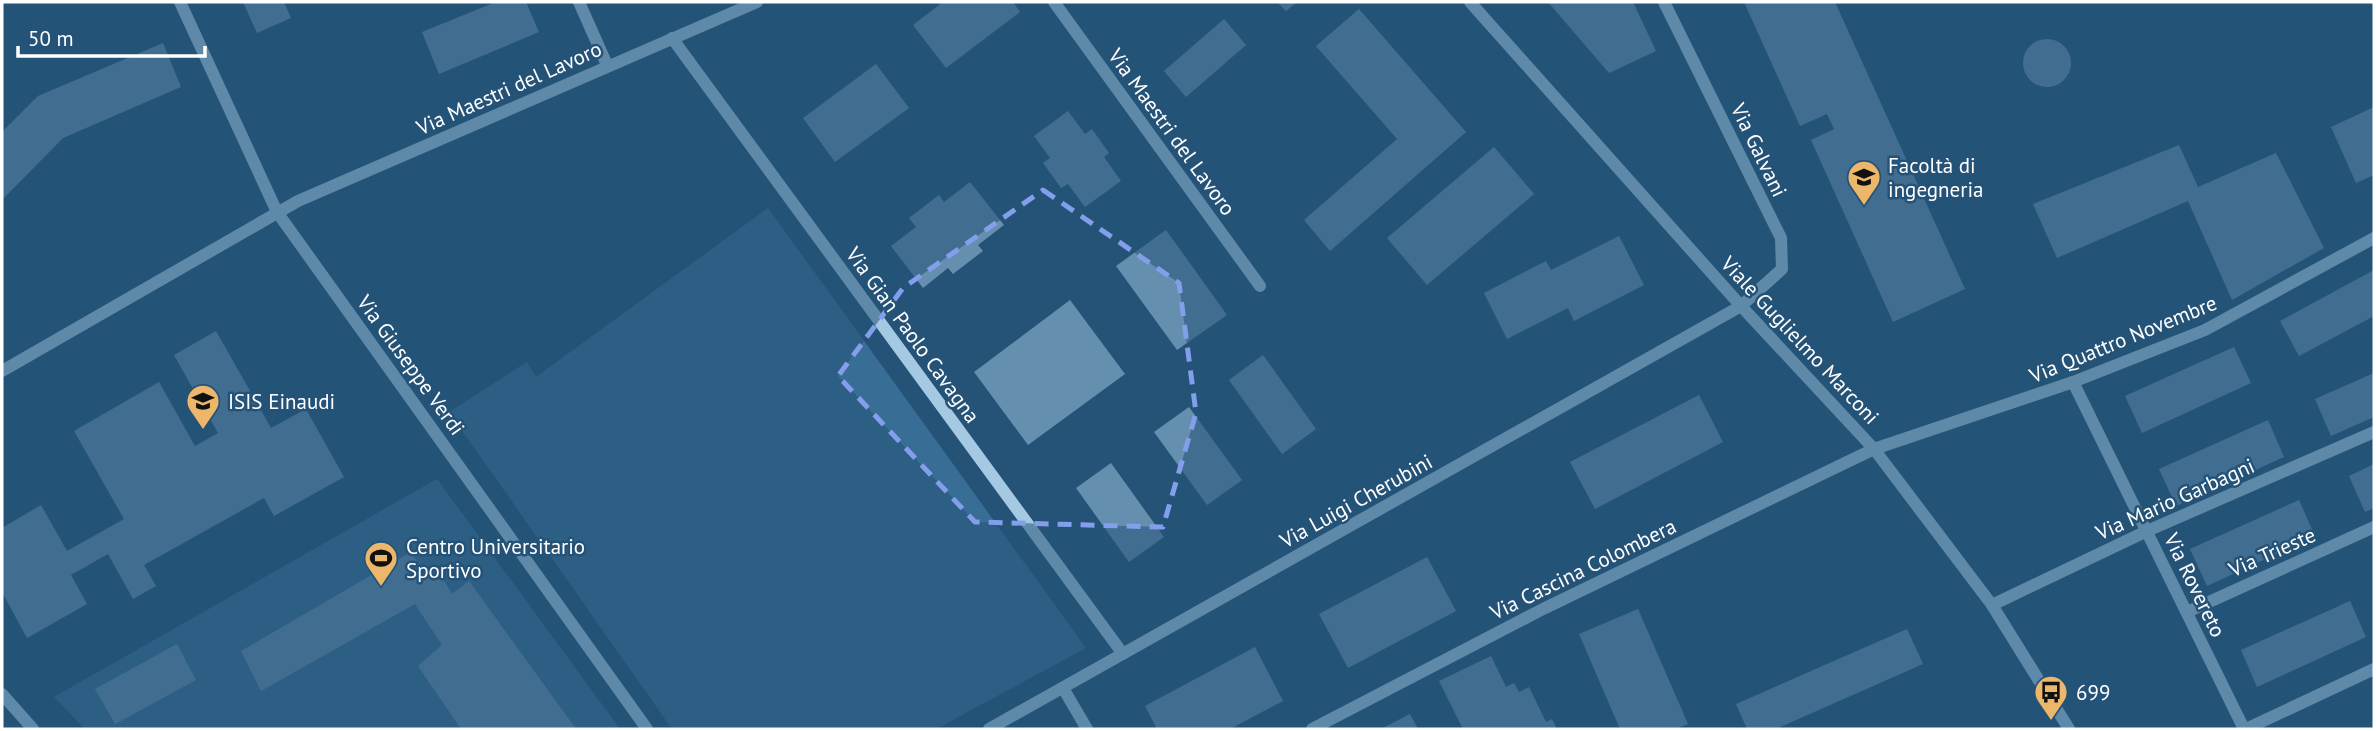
<svg xmlns="http://www.w3.org/2000/svg" width="2376" height="731" font-family="'PT Sans',sans-serif">
<style>
.green{fill:#386d96}
.building{fill:#658fae}
.lines{fill:none;stroke-linecap:round;stroke-linejoin:round}
.minor{stroke:#a6c9e3;stroke-width:12}
.marked{fill:none;stroke:#839eea;stroke-width:5;stroke-dasharray:14 9;stroke-linejoin:round}
.labels{text-anchor:middle;dominant-baseline:central;stroke-width:5;stroke-linejoin:round;paint-order:stroke}
.street-label{font-size:21px;fill:#fff;stroke:#255378}
.poi-label{font-size:21px;fill:#fff;stroke:#255378;text-anchor:start}
</style>
<rect width="100%" height="100%" fill="#255378"/>
<g class="green">
<polygon points="768,208 1086,648 936,729 672,729 449,412 527,362 536,377"/>
<polygon points="437,479 620,729 85,729 54,697"/>
</g>
<g class="building">
<polygon points="243,2 284,2 291,18 257,33"/>
<polygon points="496,2 526,2 539,32 439,74 422,32"/>
<polygon points="943,2 1013,2 1020,12 946,68 913,25"/>
<polygon points="1277,2 1297,2 1286,11"/>
<polygon points="1548,2 1633,2 1656,51 1609,73"/>
<polygon points="1744,2 1835,2 1965,289 1893,322 1811,140 1834,129 1827,114 1800,126"/>
<polygon points="1359,9 1466,132 1330,251 1304,220 1397,139 1316,46"/>
<polygon points="1224,19 1246,45 1186,97 1164,71"/>
<circle cx="2047" cy="63" r="24"/>
<polygon points="163,43 181,87 63,138 2,200 2,132 38,96"/>
<polygon points="876,64 909,108 835,162 803,118"/>
<polygon points="2374,107 2374,175 2356,183 2331,127"/>
<polygon points="1068,111 1085,134 1092,129 1109,153 1104,157 1121,181 1085,207 1068,184 1061,188 1043,163 1050,158 1034,136"/>
<polygon points="2179,145 2198,187 2276,153 2324,248 2232,300 2188,201 2057,258 2033,204"/>
<polygon points="1494,147 1534,194 1427,285 1387,238"/>
<polygon points="970,182 1004,225 978,245 983,251 953,274 948,268 923,288 891,246 916,227 909,218 939,195 944,202"/>
<polygon points="1166,230 1227,315 1177,350 1116,266"/>
<polygon points="1619,236 1644,285 1574,321 1568,308 1507,339 1484,293 1546,261 1551,270"/>
<polygon points="2374,270 2374,316 2299,356 2280,321"/>
<polygon points="1070,300 1125,374 1028,445 974,372"/>
<polygon points="216,331 271,428 306,409 344,477 274,516 264,498 144,565 156,586 133,599 108,554 71,575 87,604 27,638 2,592 2,528 41,505 67,551 124,519 74,431 159,382 195,446 218,433 174,355"/>
<polygon points="2234,347 2251,383 2142,433 2125,396"/>
<polygon points="1263,355 1316,429 1282,454 1229,380"/>
<polygon points="2374,373 2374,417 2331,436 2315,399"/>
<polygon points="1699,395 1723,442 1595,509 1570,462"/>
<polygon points="1189,407 1242,480 1207,505 1154,432"/>
<polygon points="2268,420 2284,457 2176,506 2159,469"/>
<polygon points="1111,463 1164,537 1129,562 1076,488"/>
<polygon points="2374,464 2374,508 2365,512 2349,476"/>
<polygon points="2299,500 2315,536 2207,586 2190,549"/>
<polygon points="411,552 425,573 436,568 452,594 469,581 576,729 461,729 418,666 442,645 415,604 261,691 241,651"/>
<polygon points="1427,557 1456,611 1348,668 1319,614"/>
<polygon points="2350,601 2366,637 2257,687 2241,650"/>
<polygon points="1638,609 1688,724 1675,729 1620,729 1579,634"/>
<polygon points="1907,629 1923,664 1776,729 1747,729 1736,704"/>
<polygon points="177,644 196,680 115,724 95,689"/>
<polygon points="1255,647 1283,701 1230,729 1157,729 1145,706"/>
<polygon points="1491,656 1506,687 1514,683 1519,692 1529,687 1546,722 1552,719 1557,729 1463,729 1439,681"/>
<polygon points="1410,714 1418,729 1381,729"/>
</g>
<g class="lines">
<g class="minor">
<polyline points="180,2 277,212 647,729"/>
<polyline points="579,2 607,65"/>
<polyline points="1054,2 1260,286"/>
<polyline points="1470,2 1741,306 1874,449 1992,605 2069,729"/>
<polyline points="672,38 1123,654"/>
<polyline points="2,371 298,201 757,2"/>
<polyline points="2073,382 2244,729"/>
<polyline points="1992,605 2147,531 2374,432"/>
<polyline points="2187,612 2374,527"/>
<polyline points="1063,688 1087,729"/>
<polyline points="2,694 33,729"/>
<polyline points="989,729 1741,306 1782,269 1781,238 1664,2"/>
<polyline points="1312,729 1543,609 1874,449 2073,382 2205,330 2374,238"/>
<polyline points="2246,729 2374,669"/>
</g>
</g>
<path d="M0 0H2376V731H0ZM 1043,190 L 1179,283 L 1196,413 L 1163,527 L 975,522 L 838,376 L 903,288 Z" fill="#255378" fill-opacity=".55" fill-rule="evenodd"/>
<path class="marked" d="M 1043,190 L 1179,283 L 1196,413 L 1163,527 L 975,522 L 838,376 L 903,288 Z"/>
<defs>
<symbol id="university-pin" viewBox="-11 -11 22 30"><path d="M0 17L-7.5 6A9.5 9.5 0 1 1 7.5 6Z" fill="#edb76b" stroke="#255378"/><path d="M0-5L7-2L0 1L-7-2ZM-4 1L0 2.5L4 1V4Q0 6-4 4Z" fill="#111"/></symbol>
<symbol id="school-pin" viewBox="-11 -11 22 30"><path d="M0 17L-7.5 6A9.5 9.5 0 1 1 7.5 6Z" fill="#edb76b" stroke="#255378"/><path d="M0-5L7-2L0 1L-7-2ZM-4 1L0 2.5L4 1V4Q0 6-4 4Z" fill="#111"/></symbol>
<symbol id="stadium-pin" viewBox="-11 -11 22 30"><path d="M0 17L-7.5 6A9.5 9.5 0 1 1 7.5 6Z" fill="#edb76b" stroke="#255378"/><path d="M0-5a6.5 5 0 1 0 0 10a6.5 5 0 1 0 0-10ZM-3.5-1.8h7v3.6h-7Z" fill="#111"/></symbol>
<symbol id="bus-pin" viewBox="-11 -11 22 30"><path d="M0 17L-7.5 6A9.5 9.5 0 1 1 7.5 6Z" fill="#edb76b" stroke="#255378"/><path d="M-5-6H5V4H4V6H2V4H-2V6H-4V4H-5ZM-3.5-4V0h7V-4ZM-3.5 1.2v1.5H-2V1.2ZM2 1.2v1.5H3.5V1.2Z" fill="#111"/></symbol>
</defs>
<g fill-rule="evenodd">
<use href="#university-pin" x="1845" y="158" width="38" height="52"/>
<use href="#school-pin" x="184" y="382" width="38" height="52"/>
<use href="#stadium-pin" x="362" y="539" width="38" height="52"/>
<use href="#bus-pin" x="2032" y="673" width="38" height="52"/>
</g>
<g class="labels">
<g class="street-label">
<text transform="translate(509 88) rotate(-24)">Via Maestri del Lavoro</text>
<text transform="translate(1172 132) rotate(54)">Via Maestri del Lavoro</text>
<text transform="translate(1759 150) rotate(64)">Via Galvani</text>
<text transform="translate(913 335) rotate(54)">Via Gian Paolo Cavagna</text>
<text transform="translate(2123 339) rotate(-22)">Via Quattro Novembre</text>
<text transform="translate(1800 340) rotate(47)">Viale Guglielmo Marconi</text>
<text transform="translate(411 365) rotate(54)">Via Giuseppe Verdi</text>
<text transform="translate(2175 499) rotate(-24)">Via Mario Garbagni</text>
<text transform="translate(1356 501) rotate(-29)">Via Luigi Cherubini</text>
<text transform="translate(2272 552) rotate(-24)">Via Trieste</text>
<text transform="translate(1583 569) rotate(-26)">Via Cascina Colombera</text>
<text transform="translate(2195 585) rotate(64)">Via Rovereto</text>
</g>
<g class="poi-label">
<text x="1888" y="165">Facoltà di<tspan x="1888" dy="24">ingegneria</tspan></text>
<text x="228" y="401">ISIS Einaudi</text>
<text x="406" y="546">Centro Universitario<tspan x="406" dy="24">Sportivo</tspan></text>
<text x="2076" y="692">699</text>
</g>
</g>
<rect width="2376" height="731" fill="none" stroke="#ffffff" stroke-width="7"/>
<path d="M18 46v10h187v-10" fill="none" stroke="#ffffff" stroke-width="3.5"/>
<text x="28" y="46" font-size="21" fill="#ffffff" stroke="#255378" stroke-width="5" paint-order="stroke">50 m</text>
</svg>
